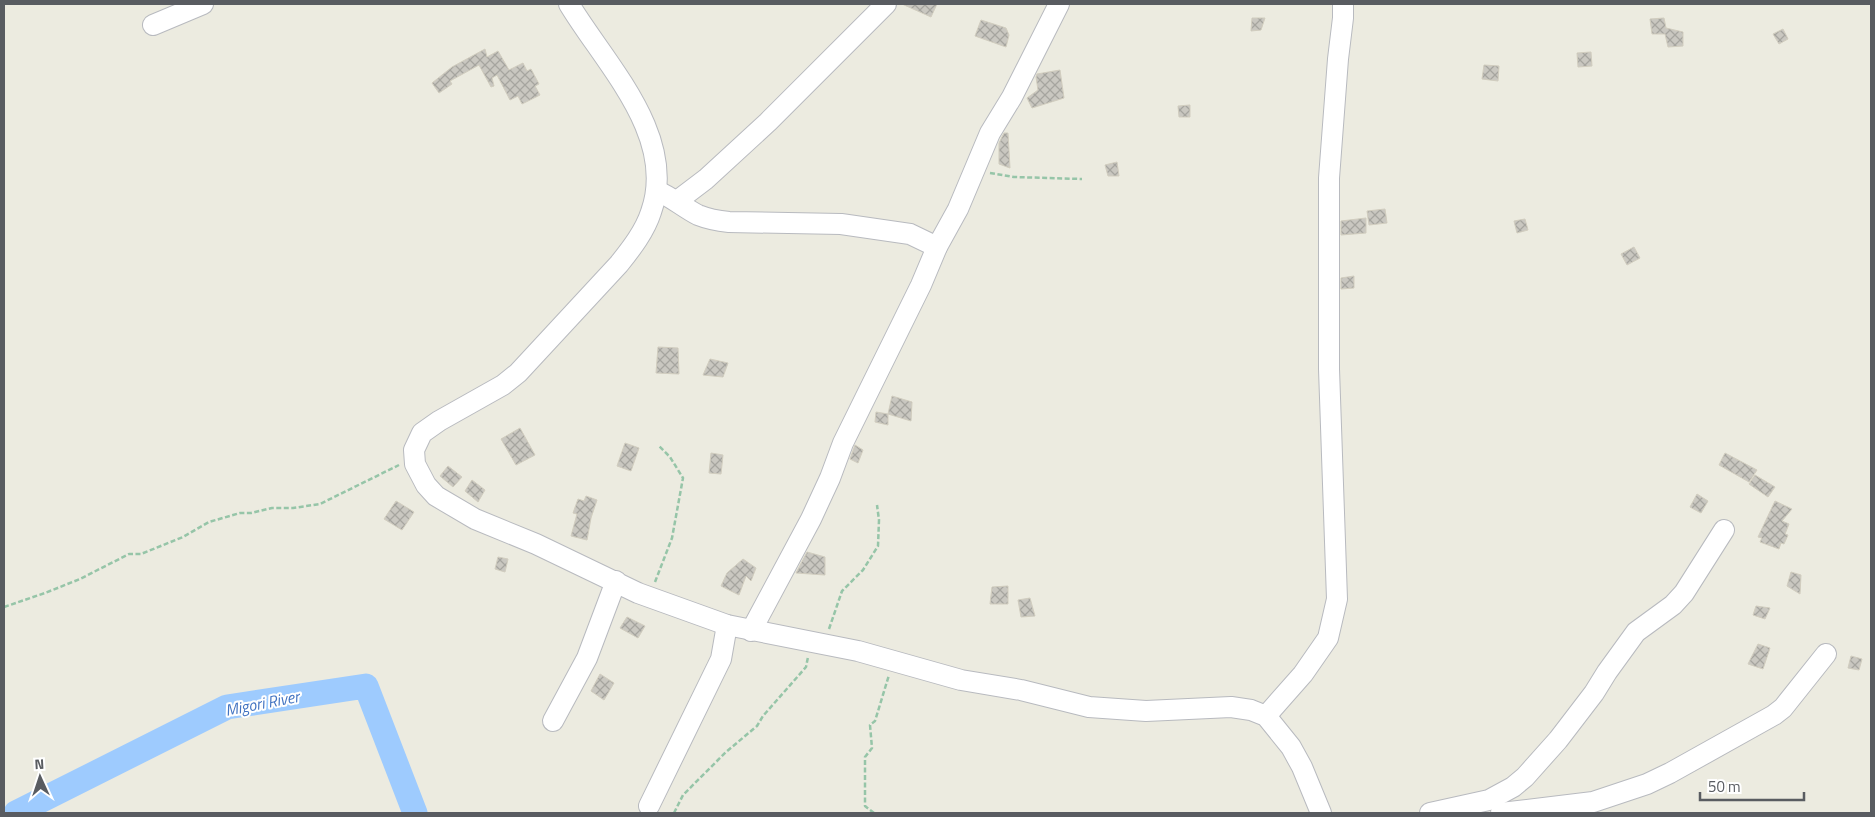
<svg xmlns="http://www.w3.org/2000/svg" width="1875" height="817" font-family="'Titillium Web',sans-serif">
<style>
.lines{fill:none;stroke-linecap:round;stroke-linejoin:round}
.river{stroke:#9ecbfe;stroke-width:25}
.building{fill:url(#building-cross-hatch);stroke:#d1cdbf}
.minor-casing{stroke:#b8babf;stroke-width:22}
.path{stroke:#96c5a8;stroke-width:2.5;stroke-dasharray:5 2.5;stroke-linecap:butt}
.minor{stroke:#fff;stroke-width:20}
.labels{text-anchor:middle;dominant-baseline:central;stroke-width:4;stroke-linejoin:round;paint-order:stroke}
.water-label{font-size:16px;font-style:italic;fill:#4273c1;stroke:#fff}
</style>
<defs>
<pattern id="building-cross-hatch" width="8" height="8" patternUnits="userSpaceOnUse" patternTransform="scale(1.25)"><rect width="8" height="8" fill="#c9c7c0"/><path d="M0 0l8 8M0 8l8-8" fill="none" stroke="#a6a59f"/></pattern>
</defs>
<rect width="100%" height="100%" fill="#ecebe0"/>
<g class="lines">
<polyline class="river" points="16,813 227,707 366,686 415,813"/>
</g>
<g class="building">
<polygon points="902,4 937,4 931,17"/>
<polygon points="1252,18 1265,18 1261,30 1251,31"/>
<polygon points="1664,18 1666,28 1683,32 1683,46 1668,47 1665,34 1652,34 1650,19"/>
<polygon points="981,20 1006,28 1009,35 1006,47 975,36"/>
<polygon points="1783,29 1788,39 1779,44 1773,34"/>
<polygon points="485,49 487,57 498,51 509,70 523,63 527,71 531,69 539,84 535,86 540,95 522,104 518,96 510,100 497,75 492,78 494,86 491,87 479,65 450,81 452,84 439,93 432,83 452,67"/>
<polygon points="1591,52 1592,66 1578,67 1577,53"/>
<polygon points="1484,65 1499,66 1498,81 1482,79"/>
<polygon points="1060,70 1064,98 1032,108 1027,98 1038,90 1036,77 1037,74"/>
<polygon points="1190,105 1190,117 1179,117 1178,106"/>
<polygon points="1004,133 1008,133 1010,168 999,164 999,143"/>
<polygon points="1117,162 1119,176 1108,176 1105,165"/>
<polygon points="1385,209 1387,223 1369,225 1367,211"/>
<polygon points="1366,218 1366,233 1341,235 1341,221"/>
<polygon points="1525,219 1528,230 1517,233 1514,221"/>
<polygon points="1634,247 1640,258 1627,265 1621,254"/>
<polygon points="1354,276 1354,288 1341,289 1341,278"/>
<polygon points="658,347 678,348 679,374 656,373"/>
<polygon points="710,359 728,363 723,377 703,375"/>
<polygon points="892,396 912,402 911,421 888,414"/>
<polygon points="876,412 888,414 888,425 875,422"/>
<polygon points="520,428 535,455 516,465 501,439"/>
<polygon points="625,443 639,448 631,471 617,466"/>
<polygon points="855,445 863,450 858,463 850,459"/>
<polygon points="711,453 723,455 721,474 709,473"/>
<polygon points="1725,453 1757,470 1749,482 1719,465"/>
<polygon points="448,466 462,477 453,487 440,476"/>
<polygon points="1755,475 1775,487 1768,497 1749,484"/>
<polygon points="472,480 485,490 478,502 465,491"/>
<polygon points="1697,494 1708,501 1701,513 1690,507"/>
<polygon points="586,496 597,500 591,518 587,540 571,536 577,514 573,513 578,499 584,501"/>
<polygon points="396,501 414,512 402,530 384,519"/>
<polygon points="1775,501 1792,509 1782,521 1789,524 1785,534 1788,535 1784,544 1781,543 1779,549 1760,542 1762,538 1758,537"/>
<polygon points="807,552 825,557 825,575 796,573"/>
<polygon points="498,557 508,559 505,572 495,569"/>
<polygon points="743,559 756,568 751,581 746,576 739,595 721,586 727,573"/>
<polygon points="1791,572 1801,575 1800,594 1787,586"/>
<polygon points="1008,586 1008,604 990,604 992,587"/>
<polygon points="1030,598 1035,616 1021,617 1018,600"/>
<polygon points="1756,606 1770,608 1765,619 1753,615"/>
<polygon points="627,617 645,626 638,638 620,628"/>
<polygon points="1758,644 1770,648 1763,669 1748,664"/>
<polygon points="1851,656 1862,659 1859,670 1848,668"/>
<polygon points="600,674 614,683 604,700 591,691"/>
</g>
<g class="lines">
<defs>
<g id="minor">
<path d="M 569,4 C 605,64 678,136 651,212 C 645,231 631,249 619,264 L 518,373 L 503,385 L 439,421 L 422,433 L 414,450 L 415,464 L 426,485 L 436,496 L 475,519 L 536,544 L 638,593 L 727,625 L 858,651 L 961,680 L 1021,690 L 1089,707 L 1146,711 L 1231,707 L 1251,710 L 1266,716 L 1291,747 L 1302,767 L 1321,813"/>
<polyline points="153,25 203,4"/>
<path d="M 657,191 C 672,197 684,208 698,215 C 708,219 719,221 729,222 L 841,224 L 910,234 L 937,247"/>
<polyline points="677,201 706,179 768,122 886,4"/>
<polyline points="751,631 811,519 830,478 843,443 921,285 937,247 958,209 990,133 1012,97 1059,4"/>
<polyline points="1266,716 1303,674 1328,638 1337,599 1329,369 1329,178 1338,59 1343,18 1343,4"/>
<polyline points="553,721 587,658 616,581"/>
<polyline points="649,806 721,659 727,625"/>
<polyline points="1430,813 1489,800 1513,787 1525,777 1558,740 1594,693 1607,672 1636,632 1673,605 1684,593 1724,530"/>
<polyline points="1501,813 1593,802 1647,784 1670,773 1774,715 1783,708 1826,654"/>
</g>
</defs>
<use href="#minor" class="minor-casing"/>
<g class="path">
<polyline points="990,173 1014,177 1082,179"/>
<polyline points="655,582 672,538 683,478 670,457 659,446"/>
<polyline points="4,607 45,593 80,579 129,554 141,554 183,537 209,522 240,513 251,513 272,508 293,508 320,504 399,465"/>
<polyline points="829,629 842,591 863,570 878,546 879,520 877,505"/>
<polyline points="674,813 683,795 726,752 757,726 763,716 806,667 808,657"/>
<polyline points="874,813 865,806 865,757 872,748 870,725 875,721 889,675"/>
</g>
<use href="#minor" class="minor"/>
</g>
<g class="labels">
<g class="water-label">
<text transform="translate(262 703) rotate(-11)">Migori River</text>
</g>
</g>
<rect width="1875" height="817" fill="none" stroke="#595c61" stroke-width="10"/>
<g transform="translate(40 777) rotate(357)" stroke="#ffffff" stroke-width="4" paint-order="stroke">
<path d="M0-4L9 19L0 12L-9 19Z" fill="#595c61"/>
<text y="-8" font-size="14" font-weight="bold" text-anchor="middle" fill="#595c61">N</text>
</g>
<path d="M1700 792v8h104v-8" fill="none" stroke="#595c61" stroke-width="2.5"/>
<text x="1708" y="792" font-size="15" fill="#595c61" stroke="#ffffff" stroke-width="4" paint-order="stroke">50 m</text>
</svg>
